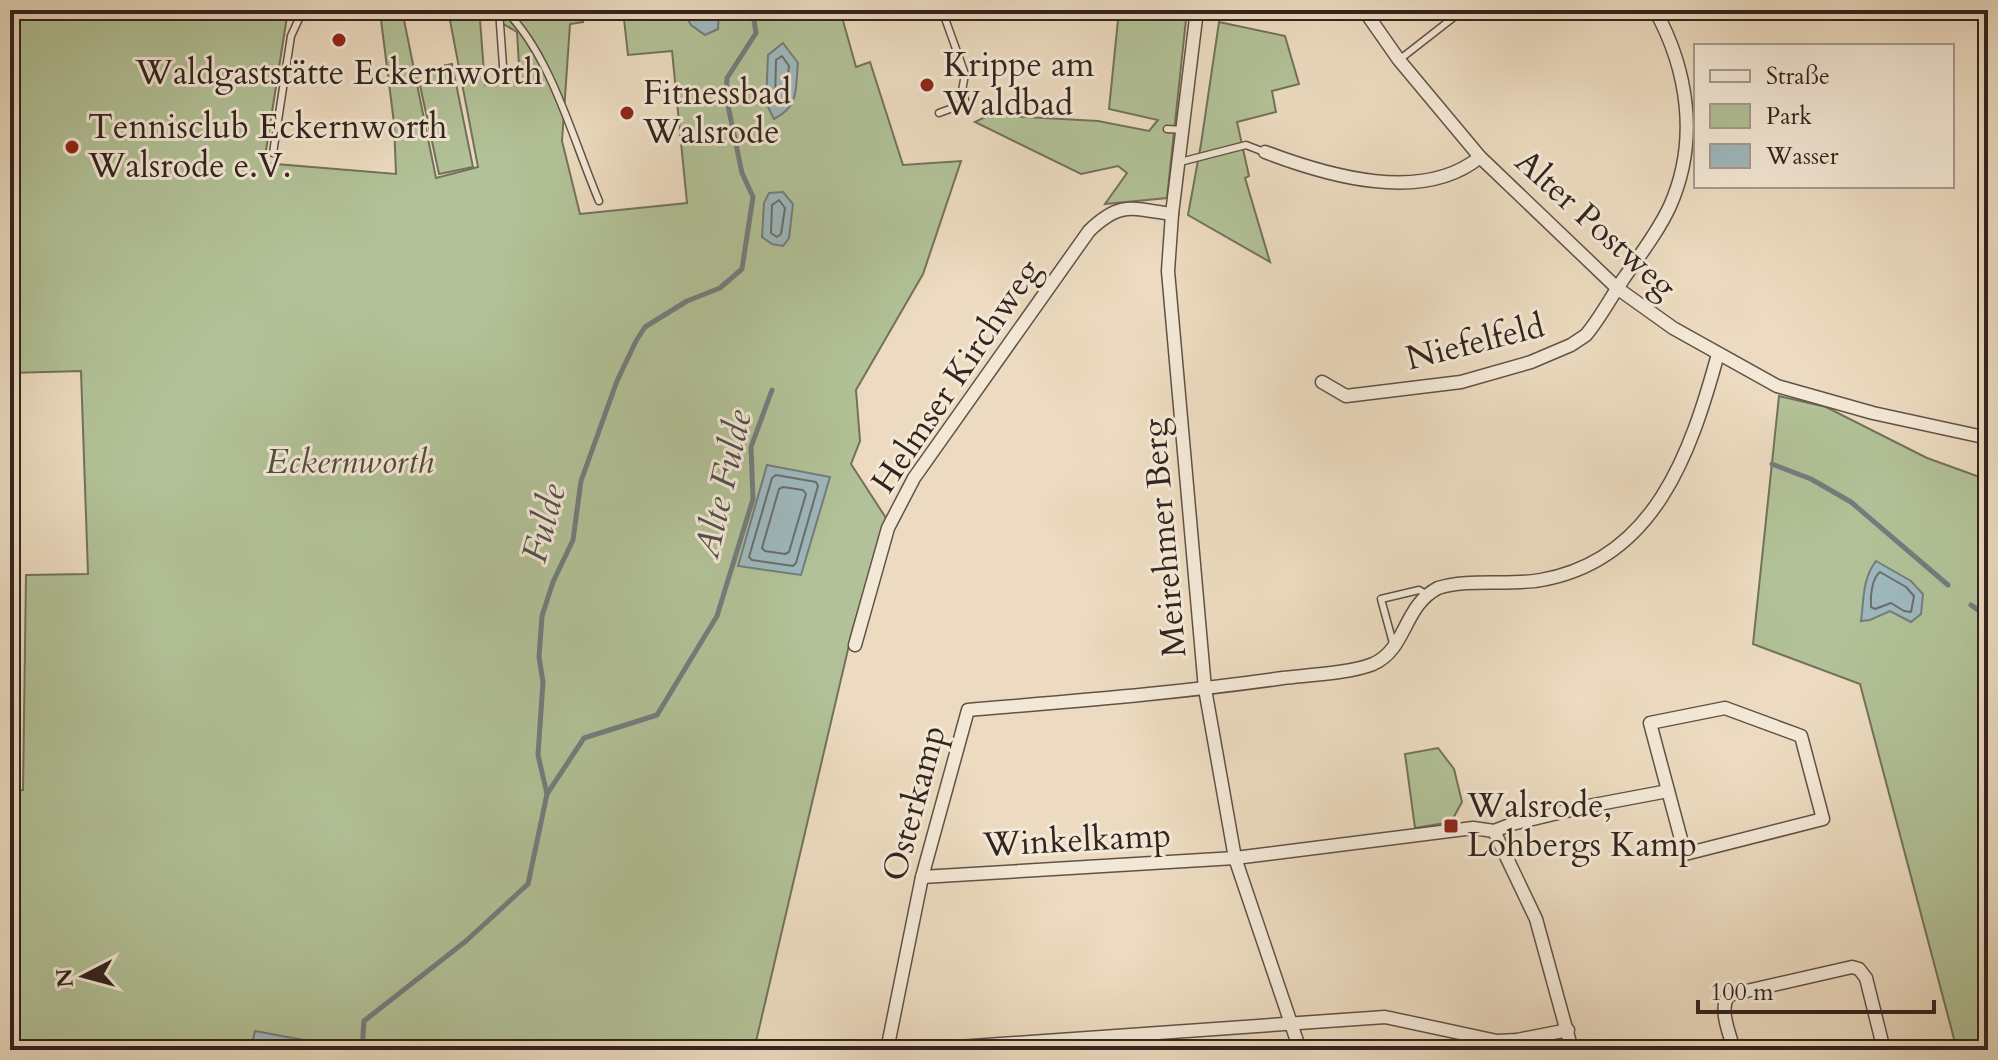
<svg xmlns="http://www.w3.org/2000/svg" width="1998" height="1060" font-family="Cardo,serif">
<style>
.green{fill:#b2c197;stroke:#72725b;stroke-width:2;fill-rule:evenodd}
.water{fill:#9eb8bd;stroke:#737d7e;stroke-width:2}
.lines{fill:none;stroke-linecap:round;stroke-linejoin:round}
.shore{stroke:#686e6e;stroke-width:2}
.stream{stroke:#737d7e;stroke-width:5}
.lane-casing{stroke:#605247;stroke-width:9}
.street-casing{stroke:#605247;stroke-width:15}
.lane{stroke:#f3e8d6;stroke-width:6}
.street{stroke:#f3e8d6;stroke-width:12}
.poi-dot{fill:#8f2418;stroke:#f3e8d6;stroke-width:3}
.labels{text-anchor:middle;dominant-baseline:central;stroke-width:6;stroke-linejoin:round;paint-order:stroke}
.poi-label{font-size:34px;fill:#32241f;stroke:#f3e8d6;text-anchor:start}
.street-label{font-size:34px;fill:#32241f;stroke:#f3e8d6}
.park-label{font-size:34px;font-style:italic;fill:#524b3d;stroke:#f3e8d6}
.water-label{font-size:36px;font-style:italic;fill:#52504e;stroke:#f3e8d6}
</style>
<rect width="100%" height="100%" fill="#ecdbc0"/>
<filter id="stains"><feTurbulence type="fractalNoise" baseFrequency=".0025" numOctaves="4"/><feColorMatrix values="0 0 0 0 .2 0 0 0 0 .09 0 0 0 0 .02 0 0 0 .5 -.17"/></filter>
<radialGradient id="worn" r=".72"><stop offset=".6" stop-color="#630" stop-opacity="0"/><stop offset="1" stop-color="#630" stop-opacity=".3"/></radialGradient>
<g class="green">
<path d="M 10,10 L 288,10 L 264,163 L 396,174 L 394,123 L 380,12 L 402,10 L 436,178 L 478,167 L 448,10 L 586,10 L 583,22 L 570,24 L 562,141 L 580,214 L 687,203 L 672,51 L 628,55 L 623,10 L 840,10 L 856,67 L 870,62 L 903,165 L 961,161 L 923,274 L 856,390 L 860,441 L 851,464 L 886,518 L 853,628 L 754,1050 L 335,1050 L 325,1044 L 255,1032 L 251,1050 L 10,1050 L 10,791 L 23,790 L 26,575 L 88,574 L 81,371 L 10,373 ZM 493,18 L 517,32 L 520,82 L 485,85 L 480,20 Z"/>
<polygon points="1119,10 1187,10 1167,198 1105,204 1127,173 1118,166 1081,174 975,122 989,115 1098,121 1149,131 1158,120 1109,109"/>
<polygon points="1219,22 1285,36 1299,84 1272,91 1276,112 1237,122 1249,176 1245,178 1270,262 1188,215 1201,144"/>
<polygon points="452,64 473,167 439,174 417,71"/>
<polygon points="1779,396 1826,407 1927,458 1988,480 1988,1050 1957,1050 1860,684 1753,644"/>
<polygon points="1438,748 1454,769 1462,802 1451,822 1415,828 1405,754"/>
</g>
<g class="water">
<polygon points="685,10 719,10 718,29 705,35 691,25 684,13"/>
<path d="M 783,43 L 798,63 C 795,89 800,106 774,119 L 766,103 L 768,55 Z"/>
<polygon points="783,192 793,204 789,238 783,246 772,244 762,237 764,203 769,193"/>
<polygon points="767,465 830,477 801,575 738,566"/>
<path d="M 1876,561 L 1911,581 L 1923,594 L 1921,614 L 1911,622 L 1890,611 L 1870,620 L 1861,621 C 1864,600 1862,579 1876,561 Z"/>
<polygon points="255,1031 325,1044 335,1050 251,1050"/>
</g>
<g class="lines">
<g class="shore">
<polygon points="782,56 789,66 785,101 779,106 775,102 776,60"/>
<polygon points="779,200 785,208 781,234 777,237 771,233 772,205"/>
<polygon points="776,475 816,482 818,486 796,563 793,566 752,560 749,557 772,478"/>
<polygon points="783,487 803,490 806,494 789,552 785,554 765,551 762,548 779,489"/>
<path d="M 1880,572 L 1906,587 L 1914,596 L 1911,612 L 1904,611 L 1891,603 L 1875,609 L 1871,607 C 1870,596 1872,578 1880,572 Z"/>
</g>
<g class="stream">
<polyline points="1772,464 1811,479 1851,502 1948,585"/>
<polyline points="1971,605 1988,617"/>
<polyline points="547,794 584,738 657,715 717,616 753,499 751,447 772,390"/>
<polyline points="362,1050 364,1021 466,941 528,884 547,794 538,755 543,682 539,657 542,616 553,582 573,540 581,481 617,381 636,341 645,327 687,301 720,288 742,269 753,197 742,173 726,96 727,78 756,33 754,20 746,10"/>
</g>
<defs>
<g id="lane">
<polyline points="499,10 504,80"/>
<path d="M 505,10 C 551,55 573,140 599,201"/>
<polyline points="1399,60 1463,10"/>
<polyline points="939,113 966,103 962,91 965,74 942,10"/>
<polyline points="1167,129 1183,130"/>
<polyline points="273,153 291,36 303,10"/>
<polyline points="1180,162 1246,145 1264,152"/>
<polyline points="1393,643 1381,599 1419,590 1426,594"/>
</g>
<g id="street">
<polyline points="1197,10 1172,214 1168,271 1205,689 1235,858 1300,1050"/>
<polyline points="1364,10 1399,60 1480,157 1617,288 1673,328 1777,386 1873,413 1988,438"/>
<path d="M 1265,152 C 1328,176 1423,204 1480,157"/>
<path d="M 1322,382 L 1346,396 L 1461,382 L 1531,362 L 1571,345 L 1586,335 C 1601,317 1611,297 1624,278 C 1640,255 1658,232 1670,206 C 1699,141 1688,70 1655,10"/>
<path d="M 855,645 L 888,528 L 914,478 L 1089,231 C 1121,200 1132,209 1172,214"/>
<polygon points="1725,708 1801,736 1823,819 1685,854 1650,723"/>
<polyline points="1494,831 1536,919 1572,1050"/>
<polyline points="1494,831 1512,824 1583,807 1668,791"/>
<polyline points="922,877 1235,858 1473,828 1494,831"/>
<path d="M 887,1050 L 922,877 L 968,710 C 1073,701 1179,693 1283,678 C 1308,675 1351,673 1373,664 C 1407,649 1403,606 1438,588 C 1468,578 1509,586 1541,580 C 1655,560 1691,452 1718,354"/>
<polyline points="915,1050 1385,1017 1497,1041 1517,1040 1568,1030"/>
<path d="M 1734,1050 C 1730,1034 1718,1009 1729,995 L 1852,967 L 1859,969 L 1866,978 L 1884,1050"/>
</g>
</defs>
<use href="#lane" class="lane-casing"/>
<use href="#street" class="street-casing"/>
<use href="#lane" class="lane"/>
<use href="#street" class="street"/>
</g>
<g class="poi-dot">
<circle cx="339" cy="40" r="8"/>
<circle cx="927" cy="85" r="8"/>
<circle cx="627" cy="113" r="8"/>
<circle cx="72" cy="147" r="8"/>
<rect x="1443" y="818" width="16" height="16" rx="4"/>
</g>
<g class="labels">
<g class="poi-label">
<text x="943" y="65">Krippe am<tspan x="943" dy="39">Waldbad</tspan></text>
<text x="339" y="73" text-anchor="middle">Waldgaststätte Eckernworth</text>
<text x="643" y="93">Fitnessbad<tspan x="643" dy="39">Walsrode</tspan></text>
<text x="88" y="127">Tennisclub Eckernworth<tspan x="88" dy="39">Walsrode e.V.</tspan></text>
<text x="1467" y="806">Walsrode,<tspan x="1467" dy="39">Lohbergs Kamp</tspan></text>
</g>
<g class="street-label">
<text transform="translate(1596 224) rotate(42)">Alter Postweg</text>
<text transform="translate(1475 342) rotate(-14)">Niefelfeld</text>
<text transform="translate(956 376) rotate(-56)">Helmser Kirchweg</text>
<text transform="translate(1164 538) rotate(-95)">Meirehmer Berg</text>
<text transform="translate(914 803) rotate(-75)">Osterkamp</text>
<text transform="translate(1077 840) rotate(-3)">Winkelkamp</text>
</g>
<g class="park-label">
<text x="350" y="462">Eckernworth</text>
</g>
<g class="water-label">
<text transform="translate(723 484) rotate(-77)">Alte Fulde</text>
<text transform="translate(544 523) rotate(-75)">Fulde</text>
</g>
</g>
<rect width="1998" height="1060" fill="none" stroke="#ecdbc0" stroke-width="40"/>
<rect x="12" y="12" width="1974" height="1036" fill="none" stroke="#32241f" stroke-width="4"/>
<rect x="20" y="20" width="1958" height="1020" fill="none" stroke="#32241f" stroke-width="2"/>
<rect x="1694" y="44" width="260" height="144" fill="#f3e8d6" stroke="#a69a8d" stroke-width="2"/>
<rect x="1710" y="70" width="40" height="12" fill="#f3e8d6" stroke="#a69a8d" stroke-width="2"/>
<text x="1766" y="84" font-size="24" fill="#32241f">Straße</text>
<rect x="1710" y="104" width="40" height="24" fill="#b2c197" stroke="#a69a8d" stroke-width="2"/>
<text x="1766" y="124" font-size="24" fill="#32241f">Park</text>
<rect x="1710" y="144" width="40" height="24" fill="#9eb8bd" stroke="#a69a8d" stroke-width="2"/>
<text x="1766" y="164" font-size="24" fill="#32241f">Wasser</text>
<g transform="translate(84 976) rotate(264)" stroke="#f3e8d6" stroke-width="6" paint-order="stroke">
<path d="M0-6L14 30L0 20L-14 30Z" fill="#32241f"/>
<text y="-12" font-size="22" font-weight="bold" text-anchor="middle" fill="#32241f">N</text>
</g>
<path d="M1698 1000v12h236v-12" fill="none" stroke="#32241f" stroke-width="4"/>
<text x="1710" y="1000" font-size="24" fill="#32241f" stroke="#f3e8d6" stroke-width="6" paint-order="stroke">100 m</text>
<rect width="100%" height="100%" filter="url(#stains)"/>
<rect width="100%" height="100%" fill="url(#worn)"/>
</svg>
